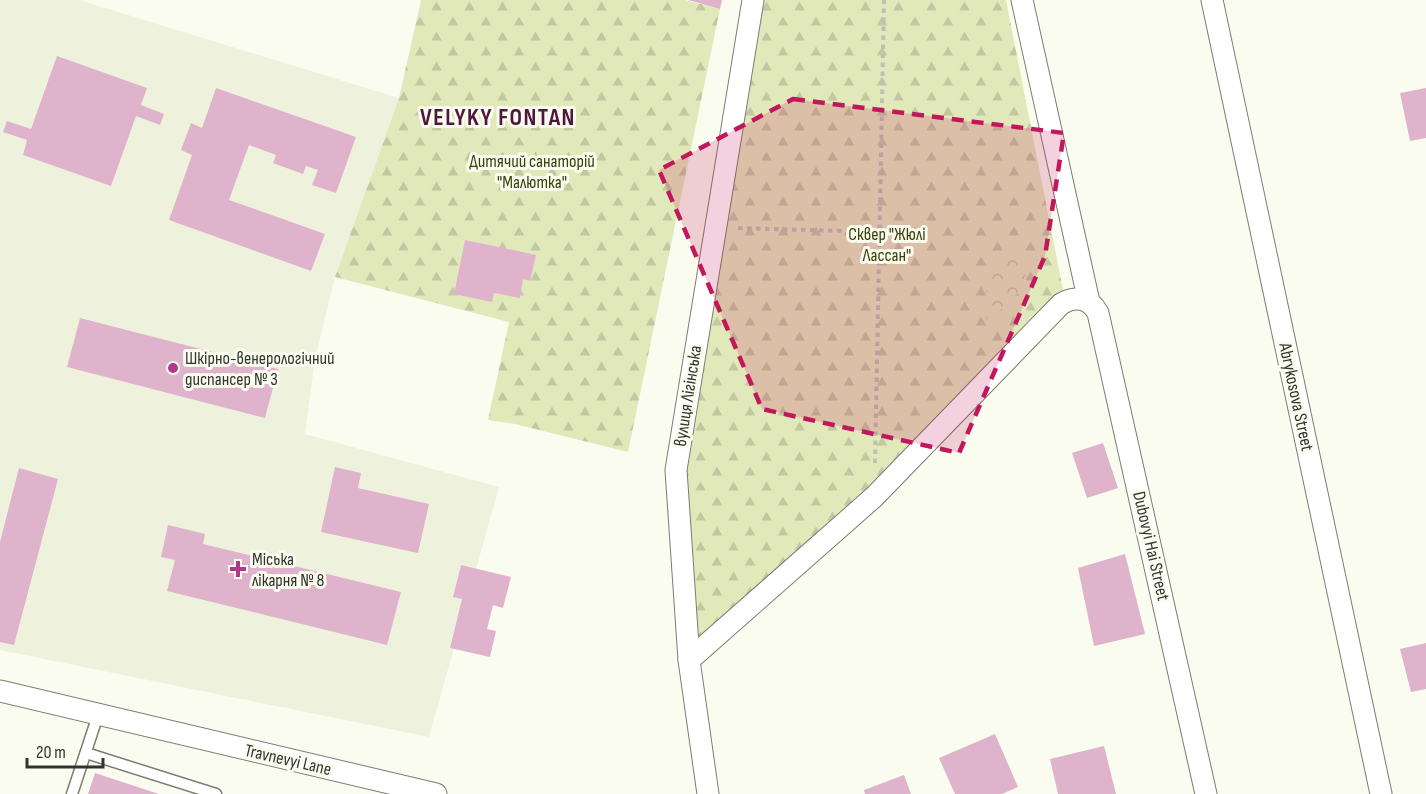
<svg xmlns="http://www.w3.org/2000/svg" width="1426" height="794" font-family="'Sofia Sans Condensed',sans-serif">
<style>
.built{fill:#eef2dd}
.forest{fill:url(#forest-firs)}
.park{fill:url(#park-crowns)}
.building{fill:#e0b3cd}
.lines{fill:none;stroke-linecap:round;stroke-linejoin:round}
.lane-casing{stroke:#7b7d71;stroke-width:13}
.street-casing{stroke:#7b7d71;stroke-width:23}
.path{stroke:#bdc0b5;stroke-width:4;stroke-dasharray:4.5 4.5;stroke-linecap:butt}
.lane{stroke:#fff;stroke-width:10}
.street{stroke:#fff;stroke-width:21}
.marked{fill:#c2185b;fill-opacity:0.2;stroke:#c2185b;stroke-width:4.5;stroke-dasharray:12 8;stroke-linejoin:round}
.poi-dot{fill:#b2388b;stroke:#f9fcef;stroke-width:2}
.labels{text-anchor:middle;dominant-baseline:central;stroke-width:6;stroke-linejoin:round;paint-order:stroke}
.park-label{font-size:18px;fill:#3b410b;stroke:#f9fcef}
.poi-label{font-size:18px;fill:#33342f;stroke:#f9fcef;text-anchor:start}
.street-label{font-size:18px;fill:#33342f;stroke:#f9fcef}
.district-label{font-size:24px;font-weight:bold;letter-spacing:1.5px;fill:#51163e;stroke:#f9fcef}
</style>
<defs>
<pattern id="forest-firs" width="22" height="20" patternUnits="userSpaceOnUse" patternTransform="scale(1.5)"><rect width="22" height="20" fill="#e1e9bb"/><path d="M5 1l3.5 6h-7zM16 11l3.5 6h-7z" fill="#c2c8a1"/></pattern>
<pattern id="park-crowns" width="20" height="18" patternUnits="userSpaceOnUse" patternTransform="scale(1.5)"><rect width="20" height="18" fill="#e1e9bb"/><path d="M2 6a3 3 0 1 1 6 0M12 15a3 3 0 1 1 6 0" fill="none" stroke="#c2c8a1"/></pattern>
</defs>
<rect width="100%" height="100%" fill="#f9fcef"/>
<polygon class="built" points="0,0 79,0 399,98 335,277 315,359 305,434 499,487 429,737 0,650"/>
<g class="forest">
<polygon points="421,0 685,0 720,9 628,452 515,424 488,420 509,322 335,277 399,98"/>
<polygon points="762,0 1006,0 1065,300 694,659 681,470"/>
</g>
<polygon class="park" points="1022,252 1027,284 986,324 987,264"/>
<g class="building">
<polygon points="688,0 722,0 720,9"/>
<polygon points="57,56 147,88 141,105 164,114 160,125 136,116 111,186 23,155 27,140 3,132 7,121 31,129"/>
<polygon points="216,88 356,137 336,193 312,185 318,170 306,166 303,174 273,163 276,155 249,145 229,200 325,234 311,271 169,220 192,155 181,150 191,123 202,128"/>
<polygon points="1426,88 1426,138 1410,141 1400,93"/>
<polygon points="465,240 536,255 530,281 523,279 520,298 494,293 492,302 454,294"/>
<polygon points="80,318 278,369 265,418 67,367"/>
<polygon points="1103,443 1118,488 1087,498 1072,453"/>
<polygon points="335,467 361,473 358,488 429,504 418,553 321,532"/>
<polygon points="19,468 58,479 14,645 0,642 0,542"/>
<polygon points="168,525 205,534 203,544 401,592 387,645 167,591 175,560 161,557"/>
<polygon points="1125,554 1145,634 1094,646 1078,568"/>
<polygon points="461,565 511,577 503,608 493,605 487,629 496,631 490,657 450,648 462,599 453,597"/>
<polygon points="1426,643 1426,689 1411,692 1400,649"/>
<polygon points="995,734 1018,787 1002,794 955,794 939,758"/>
<polygon points="1104,746 1116,794 1058,794 1050,759"/>
<polygon points="95,773 159,794 88,794"/>
<polygon points="904,775 911,794 865,794 864,790"/>
</g>
<g class="lines">
<defs>
<g id="lane">
<polyline points="86,753 216,794"/>
<polyline points="72,794 98,715"/>
</g>
<g id="street">
<polyline points="1022,0 1089,302"/>
<polyline points="1212,0 1381,794"/>
<path d="M 689,660 L 874,497 L 1061,304 C 1075,295 1090,298 1098,313 L 1206,794"/>
<polyline points="0,691 436,794"/>
<polyline points="708,794 689,660 676,470 753,0"/>
</g>
</defs>
<use href="#lane" class="lane-casing"/>
<use href="#street" class="street-casing"/>
<g class="path">
<polyline points="738,228 881,232"/>
<polyline points="875,463 884,0"/>
</g>
<use href="#lane" class="lane"/>
<use href="#street" class="street"/>
</g>
<path class="marked" d="M 793,99 L 1064,133 L 1045,256 L 959,453 L 762,409 L 659,170 Z"/>
<g class="poi-dot">
<circle cx="173" cy="368" r="6"/>
<path d="M235 560h6v6h6v6h-6v6h-6v-6h-6v-6h6z"/>
</g>
<g class="labels">
<g class="park-label">
<text x="532" y="161">Дитячий санаторій<tspan x="532" dy="21">"Малютка"</tspan></text>
<text x="887" y="234">Сквер "Жюлі<tspan x="887" dy="21">Лассан"</tspan></text>
</g>
<g class="poi-label">
<text x="185" y="358">Шкірно-венерологічний<tspan x="185" dy="21">диспансер № 3</tspan></text>
<text x="252" y="559">Міська<tspan x="252" dy="21">лікарня № 8</tspan></text>
</g>
<g class="street-label">
<text transform="translate(688 396) rotate(-81)">вулиця Лігінська</text>
<text transform="translate(1296 397) rotate(78)">Abrykosova Street</text>
<text transform="translate(1151 546) rotate(77)">Dubovyi Hai Street</text>
<text transform="translate(288 760) rotate(13)">Travnevyi Lane</text>
</g>
<g class="district-label">
<text x="498" y="117">VELYKY FONTAN</text>
</g>
</g>
<path d="M27 758v9h76v-9" fill="none" stroke="#33342f" stroke-width="3"/>
<text x="36" y="758" font-size="18" fill="#33342f" stroke="#f9fcef" stroke-width="4.5" paint-order="stroke">20 m</text>
</svg>
